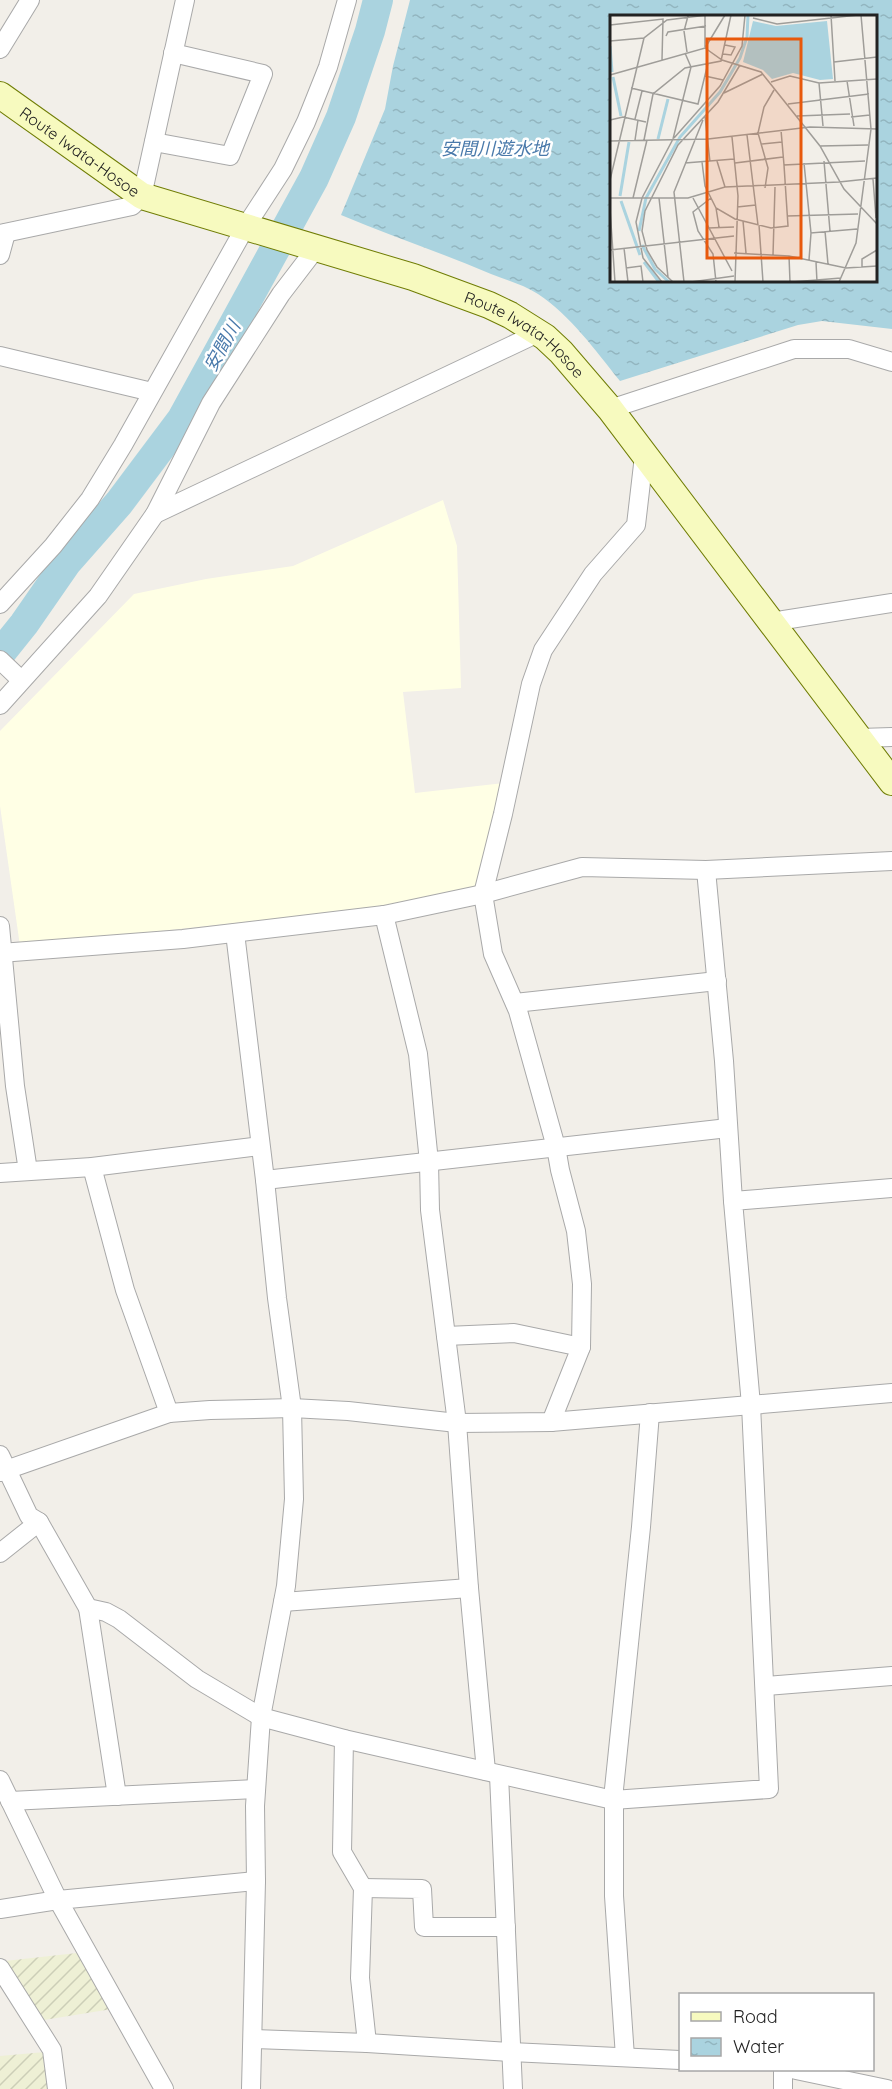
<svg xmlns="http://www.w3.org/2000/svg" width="892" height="2089" font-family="Quicksand,'Noto Sans JP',sans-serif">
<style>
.education{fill:#ffffe5}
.farmland{fill:url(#farmland-furrows)}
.water{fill:url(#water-ripples);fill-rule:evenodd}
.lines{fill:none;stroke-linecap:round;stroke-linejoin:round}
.river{stroke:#aad3df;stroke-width:30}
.street-casing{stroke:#a9a9a9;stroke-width:20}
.secondary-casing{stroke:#707d05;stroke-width:28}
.street{stroke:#fff;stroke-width:18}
.secondary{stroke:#f7fabf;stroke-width:26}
.labels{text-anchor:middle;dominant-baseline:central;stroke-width:5;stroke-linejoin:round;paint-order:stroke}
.street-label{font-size:16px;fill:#222;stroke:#fff}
.water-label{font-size:18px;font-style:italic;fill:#4a7aab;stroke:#fff}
.inset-river{fill:none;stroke:#aad3df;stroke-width:3}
.inset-road{fill:none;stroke:#9f9d99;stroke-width:1.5}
.view{fill:#e8590c;fill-opacity:0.15;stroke:#e8590c;stroke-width:3}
.inset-edge{fill:none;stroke:#222;stroke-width:3}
</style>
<defs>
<pattern id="farmland-furrows" width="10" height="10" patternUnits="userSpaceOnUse" patternTransform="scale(1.5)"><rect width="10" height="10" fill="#eef0d5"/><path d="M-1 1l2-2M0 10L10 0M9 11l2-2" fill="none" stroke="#ccceb7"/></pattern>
<pattern id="water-ripples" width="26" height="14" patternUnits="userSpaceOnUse" patternTransform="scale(1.5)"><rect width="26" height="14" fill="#aad3df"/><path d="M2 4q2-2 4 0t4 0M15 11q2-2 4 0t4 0" fill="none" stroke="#92b5bf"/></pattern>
</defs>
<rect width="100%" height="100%" fill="#f2efe9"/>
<polygon class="education" points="443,500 457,546 461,688 403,692 415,793 504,783 477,897 20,946 0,806 0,731 134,594 206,579 293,566"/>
<g class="farmland">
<polygon points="77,1953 112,2009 44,2020 5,1961"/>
<polygon points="45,2052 49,2089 0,2089 0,2056"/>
</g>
<path class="water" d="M 410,0 L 892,0 L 892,329 L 822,321 L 798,325 L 620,381 C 595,350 571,316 538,294 C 524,285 506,280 491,274 C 442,253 391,236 341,215 L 385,109 L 393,66 ZM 612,16 L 876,16 L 876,280 L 612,280 Z"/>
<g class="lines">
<polyline class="river" points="0,654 24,624 67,562 119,503 182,419 314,178 341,117 370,31 378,0"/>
<defs>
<g id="street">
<polyline points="0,49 30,0"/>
<polyline points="154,142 230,156 263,74 173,53"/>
<polyline points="0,234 132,206 142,196 185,0"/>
<polyline points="0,255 6,233"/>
<polyline points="0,356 152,392"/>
<polyline points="610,409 794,349 849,349 892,362"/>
<polyline points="155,514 538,333"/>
<polyline points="0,604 53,546 90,499 123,445 246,226 283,169 306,122 328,67 347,0"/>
<polyline points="771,622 892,603"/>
<polyline points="0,660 21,680"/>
<polyline points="0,705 98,596 155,514 211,403 281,294 317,247"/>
<polyline points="859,738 892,737"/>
<polyline points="706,870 724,1061 733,1201"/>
<polyline points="384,915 418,1054 429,1162 430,1210 457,1423 469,1588 486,1771"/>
<polyline points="0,926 15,1086 28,1171"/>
<polyline points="235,933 265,1180 277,1298 292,1408 294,1499 286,1586 261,1717 255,1806 256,1881 251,2089"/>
<polyline points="0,953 183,939 384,915 483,894 582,867 706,870 892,861"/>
<polyline points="515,1003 717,981"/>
<polyline points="92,1167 125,1290 169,1413"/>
<polyline points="0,1173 92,1167 260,1146"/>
<polyline points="265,1180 728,1128"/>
<polyline points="446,1336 514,1333 581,1347"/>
<polyline points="551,1422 581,1347 582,1284 576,1231 560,1170 556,1147 518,1011 493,954 483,894 503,814 531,684 543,650 593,574 636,525 644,456"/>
<polyline points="0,1455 29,1516 39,1522 88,1608 106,1612 119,1619 197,1679 261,1717 344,1739 613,1800 769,1789 751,1405 733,1201 892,1188"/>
<polyline points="0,1472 169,1413 210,1410 292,1408 348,1411 457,1423 551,1422 892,1393"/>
<polyline points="0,1553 39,1522"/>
<polyline points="283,1602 469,1588"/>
<polyline points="88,1608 117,1796"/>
<polyline points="766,1686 892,1676"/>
<polyline points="344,1739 342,1852 363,1888 360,1978 367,2043"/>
<polyline points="499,1775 513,2089"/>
<polyline points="0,1780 58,1900 164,2089"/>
<polyline points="10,1801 256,1789"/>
<polyline points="363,1888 422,1889 424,1927 506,1927"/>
<polyline points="0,1909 58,1900 256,1881"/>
<polyline points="0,1968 52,2050 57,2089"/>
<polyline points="253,2039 367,2043 511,2052 680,2060"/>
<polyline points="625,2057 614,1896 614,1789 641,1527 650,1413"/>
<polyline points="783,2070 783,2089"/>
<polyline points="796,2070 887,2089"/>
</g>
<g id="secondary">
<path id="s1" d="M 0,95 L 142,196 L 413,277 L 489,305 L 510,315 L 545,337 L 561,352 L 610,409 L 892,782"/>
</g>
</defs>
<use href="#street" class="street-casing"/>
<use href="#secondary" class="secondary-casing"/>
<use href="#street" class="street"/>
<use href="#secondary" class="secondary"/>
</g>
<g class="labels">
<g class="street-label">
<text stroke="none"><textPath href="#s1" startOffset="98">Route Iwata-Hosoe</textPath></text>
<text stroke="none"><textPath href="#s1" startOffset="584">Route Iwata-Hosoe</textPath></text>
</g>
<g class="water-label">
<text x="495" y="148">安間川遊水地</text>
<text transform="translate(222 346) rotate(-61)">安間川</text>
</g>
</g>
<g transform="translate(610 15)">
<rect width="267" height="267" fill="#f2efe9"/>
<path d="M 143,6 L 166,11 L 217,6 L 223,64 L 210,65 L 183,58 L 162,64 L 153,55 L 133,47 Z" fill="#aad3df"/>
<path class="inset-river" d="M 0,31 L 2,57M 3,62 L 11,101M 48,124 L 58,84M 10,181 L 19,127M 11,186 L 30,240M 29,216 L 36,183 L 70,122 L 110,77 L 130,43 L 137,22 L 138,0M 32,230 L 45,254 L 59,267M 34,247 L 49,267"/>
<path class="inset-road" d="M 221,0 L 225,66M 95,1 L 95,32M 143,3 L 167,9 L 248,0M 0,10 L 53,4 L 52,45M 56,21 L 58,17 L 96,11M 0,26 L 34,23M 95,33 L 115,0M 77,37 L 74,16 L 78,1M 113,39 L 121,40 L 125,32 L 115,30M 224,47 L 267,42M 0,60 L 95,33 L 112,45 L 151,57 L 210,131 L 234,174 L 267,209M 95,61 L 113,65M 237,66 L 244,111M 161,67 L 180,61 L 209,68 L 267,64M 209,68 L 213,111M 21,73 L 88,89 L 98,48M 114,78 L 153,59M 178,89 L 259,79M 95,101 L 100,147M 187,101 L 240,99M 241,102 L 260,100M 25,104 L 32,76M 0,105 L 13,102 L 36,107M 171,115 L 174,150M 137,120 L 148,210M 122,122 L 128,181 L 125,267M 64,123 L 110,71 L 132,31 L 135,0M 25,125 L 28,105M 34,125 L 43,79 L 75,53 L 111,46 L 121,0M 0,126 L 98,124 L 200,112 L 267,114M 151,129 L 172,127M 210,131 L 258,130M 107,146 L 115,172M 214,146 L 220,216M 92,147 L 95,171 L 106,193 L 125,204 L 161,213 L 178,211 L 174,150 L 255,146M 75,148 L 124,144M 125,148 L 173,142M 194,148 L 201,218 L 247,214M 263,164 L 266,203M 0,165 L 34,23 L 57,5 L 97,0M 229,167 L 267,163M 155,173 L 158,153 L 148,118 L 154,92 L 164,75M 0,183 L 78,183 L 115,172 L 229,167M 23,183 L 37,125M 49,183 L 58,262M 83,183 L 122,256M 101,183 L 83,197 L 88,216 L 103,239 L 106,267M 127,192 L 146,190M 106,193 L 109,212M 0,194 L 5,267M 177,201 L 248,199M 133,206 L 136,238M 149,210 L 153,267M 98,213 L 124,212M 215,216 L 218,249M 14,233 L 18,267M 0,235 L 124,221M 124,238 L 179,241 L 236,253 L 267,251M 163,240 L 165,172M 179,241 L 180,267M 199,245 L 201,218M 206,247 L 207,267M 16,253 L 31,251 L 33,267M 252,253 L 252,244 L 267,235M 52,267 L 33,243 L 26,207 L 32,183 L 63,124 L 81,52 L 75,38M 63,267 L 47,252 L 37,235 L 32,216 L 35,196 L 68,130 L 108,87 L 130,50M 74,267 L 64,177 L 93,105M 81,267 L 124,261M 182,267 L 231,263M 229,267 L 246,228 L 261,114 L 251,0"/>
<path class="view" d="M 97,24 L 191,24 L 191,243 L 97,243 Z"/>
<rect width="267" height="267" class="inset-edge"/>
</g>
<rect x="679" y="1993" width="195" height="78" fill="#ffffff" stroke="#a7a7a7" stroke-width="1.5"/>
<rect x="691" y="2012" width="30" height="9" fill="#f7fabf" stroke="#a7a7a7" stroke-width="1.5"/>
<text x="733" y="2023" font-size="18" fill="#222222">Road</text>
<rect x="691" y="2038" width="30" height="18" fill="url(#water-ripples)" stroke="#a7a7a7" stroke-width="1.5"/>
<text x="733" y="2053" font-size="18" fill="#222222">Water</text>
</svg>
